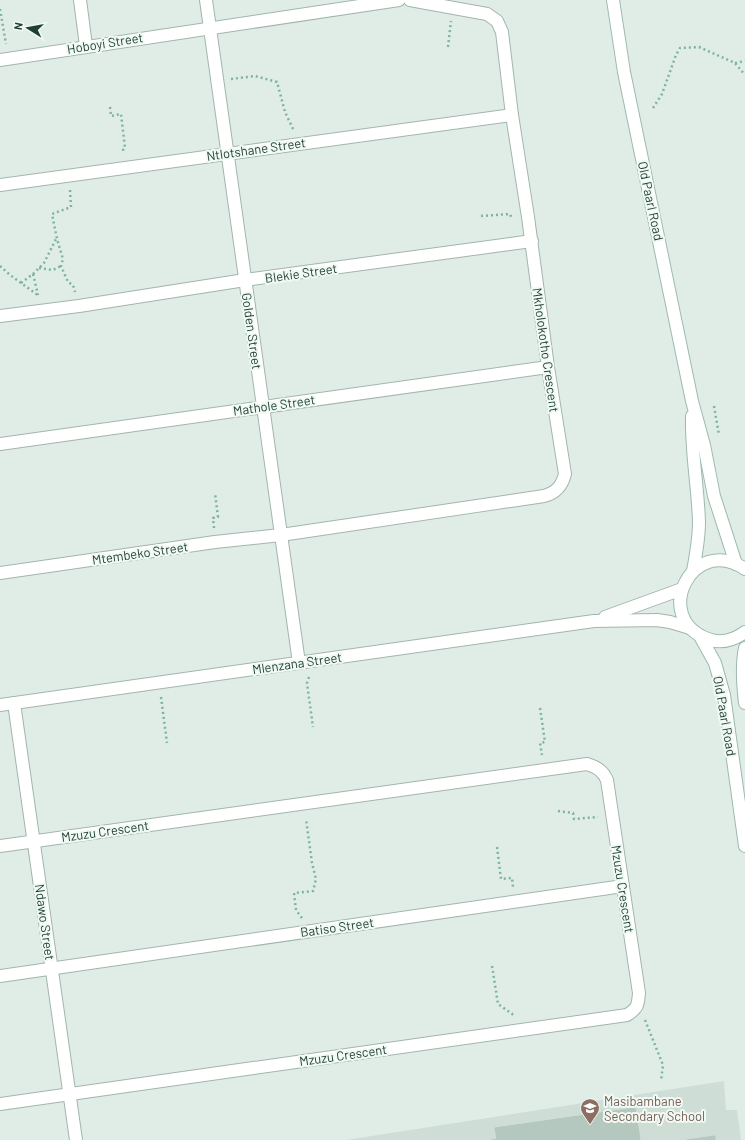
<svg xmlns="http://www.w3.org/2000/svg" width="745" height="1140" font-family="Barlow,sans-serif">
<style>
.built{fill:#ceddd5}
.building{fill:#b5c8bf;stroke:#b2c7bd}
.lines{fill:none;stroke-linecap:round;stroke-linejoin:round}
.street-casing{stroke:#a2b5ad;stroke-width:14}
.secondary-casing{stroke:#9dbaae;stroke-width:14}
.path{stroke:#7db49f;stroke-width:2.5;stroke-dasharray:2 3;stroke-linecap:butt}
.street{stroke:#fff;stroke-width:12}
.secondary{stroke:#fff;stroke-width:12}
.labels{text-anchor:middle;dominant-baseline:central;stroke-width:4;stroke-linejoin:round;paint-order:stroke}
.street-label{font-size:13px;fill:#1f3f34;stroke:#f1f9f4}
.education-label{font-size:13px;fill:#785e54;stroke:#f1f9f4;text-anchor:start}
</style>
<rect width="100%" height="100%" fill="#e0ede6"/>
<polygon class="built" points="724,1081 726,1110 737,1110 741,1140 346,1140"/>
<g class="building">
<polygon points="635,1108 640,1140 492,1140 497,1139 495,1128"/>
<polygon points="715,1136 715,1140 687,1140"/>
</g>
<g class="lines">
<defs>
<g id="street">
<polyline points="80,0 86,46"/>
<polyline points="206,0 299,663"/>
<polyline points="0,60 399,0"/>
<polyline points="0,185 512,115"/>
<polyline points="0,316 79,306 245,280 532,241"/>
<polyline points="0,444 548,367"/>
<path d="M 0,573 L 215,542 L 281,535 L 544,496 C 556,493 562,486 565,474 L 548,367 L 528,217 L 512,115 L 502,32 L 497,21 L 487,14 L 410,0"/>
<polyline points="605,617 682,589"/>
<polyline points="14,703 76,1140"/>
<polyline points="0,705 594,621 657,620 670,622 690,628"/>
<path d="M 0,846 L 587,764 C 597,767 603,771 607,780 L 639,993 C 638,1005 638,1008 627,1015 L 0,1104"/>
<polyline points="0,976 623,886"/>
</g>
<g id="secondary">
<polyline points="613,0 624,72 692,401 704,445 714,496 736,564"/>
<path d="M 692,416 C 691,452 698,487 699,522 C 699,539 696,555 693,571"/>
<path d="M 745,569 C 693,533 650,618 708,639 C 721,644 734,640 745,632"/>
<polyline points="700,636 715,663 724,695 745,846"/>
<path d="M 745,648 C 741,666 743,686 745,703"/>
</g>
</defs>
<use href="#street" class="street-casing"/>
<use href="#secondary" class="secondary-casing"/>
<g class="path">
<polyline points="0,9 6,44"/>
<polyline points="448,47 451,21"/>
<polyline points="735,63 745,61"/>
<polyline points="231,79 255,76 277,82 285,112 294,131"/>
<polyline points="110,107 111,116 121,114 125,148 123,150 123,153"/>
<polyline points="653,108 662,94 676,55 680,48 699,47 735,63 745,75"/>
<polyline points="70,190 71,207 52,214 57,239 63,259 61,266 68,282 73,285 75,292"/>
<polyline points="481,216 510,214 512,219"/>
<polyline points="0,266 10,275 39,296"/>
<polyline points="39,268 53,270 61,266"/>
<polyline points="33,274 38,295"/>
<polyline points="21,283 33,274 44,263 56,239"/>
<polyline points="714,406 719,435"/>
<polyline points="214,528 213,518 218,517 215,493"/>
<polyline points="309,677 307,683 313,727"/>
<polyline points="161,697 167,743"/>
<polyline points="540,708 545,742 540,743 542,755"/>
<polyline points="558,811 573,813 574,819 598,817"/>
<polyline points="497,847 501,879 512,878 513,887"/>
<polyline points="302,918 296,910 294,893 313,891 316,879 312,863 306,819"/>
<polyline points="492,966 498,1004 515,1016"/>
<polyline points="645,1020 663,1065 661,1081"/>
</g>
<use href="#street" class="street"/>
<use href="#secondary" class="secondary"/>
</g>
<defs>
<symbol id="school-pin" viewBox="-11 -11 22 30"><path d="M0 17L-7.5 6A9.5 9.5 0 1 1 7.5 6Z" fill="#8d6e63" stroke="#f1f9f4"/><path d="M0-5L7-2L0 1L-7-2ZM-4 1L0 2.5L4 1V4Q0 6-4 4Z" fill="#fff"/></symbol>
</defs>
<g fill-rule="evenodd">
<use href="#school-pin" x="579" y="1097" width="22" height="30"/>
</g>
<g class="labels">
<g class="street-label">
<text transform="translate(105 43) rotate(-9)">Hoboyi Street</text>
<text transform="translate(256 149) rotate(-8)">Ntlotshane Street</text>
<text transform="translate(651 201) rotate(78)">Old Paarl Road</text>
<text transform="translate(301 273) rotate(-8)">Blekie Street</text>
<text transform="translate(252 331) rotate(82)">Golden Street</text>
<text transform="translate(546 350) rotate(82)">Mkholokotho Crescent</text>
<text transform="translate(274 405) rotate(-8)">Mathole Street</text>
<text transform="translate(140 553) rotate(-8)">Mtembeko Street</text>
<text transform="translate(297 663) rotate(-8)">Mlenzana Street</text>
<text transform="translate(725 716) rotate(80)">Old Paarl Road</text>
<text transform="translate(105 831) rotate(-8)">Mzuzu Crescent</text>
<text transform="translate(623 889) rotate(81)">Mzuzu Crescent</text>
<text transform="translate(45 922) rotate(82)">Ndawo Street</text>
<text transform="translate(337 927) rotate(-8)">Batiso Street</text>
<text transform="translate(343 1055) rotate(-8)">Mzuzu Crescent</text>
</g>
<g class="education-label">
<text x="604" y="1101">Masibambane<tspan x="604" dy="15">Secondary School</tspan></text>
</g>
</g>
<g transform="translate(28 28) rotate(281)" stroke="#f1f9f4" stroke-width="3" paint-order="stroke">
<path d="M0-3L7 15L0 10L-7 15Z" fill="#1f3f34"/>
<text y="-6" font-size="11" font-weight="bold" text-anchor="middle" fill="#1f3f34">N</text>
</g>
</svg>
